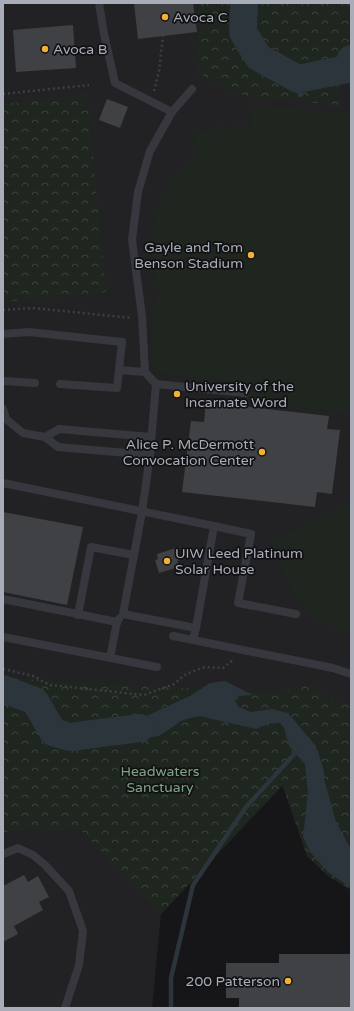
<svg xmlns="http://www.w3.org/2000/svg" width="354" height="1011" font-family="'Varela Round',sans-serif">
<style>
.built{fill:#222225}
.grass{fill:#1e261f}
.park{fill:url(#park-crowns)}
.water{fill:#2c353c}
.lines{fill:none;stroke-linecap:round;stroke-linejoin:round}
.stream{stroke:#2c353c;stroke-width:4.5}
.river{stroke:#2c353c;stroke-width:28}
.building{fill:#404145}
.path{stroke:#3d3f44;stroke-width:2.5;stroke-dasharray:2 3;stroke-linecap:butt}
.lane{stroke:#37383d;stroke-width:8}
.poi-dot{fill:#f2b134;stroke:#111113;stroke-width:1.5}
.labels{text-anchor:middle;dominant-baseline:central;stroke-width:3.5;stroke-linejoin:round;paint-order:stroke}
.poi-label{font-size:14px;fill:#a8adb8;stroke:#111113;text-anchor:start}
.park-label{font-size:14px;fill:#7fa381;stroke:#111113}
</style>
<defs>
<pattern id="park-crowns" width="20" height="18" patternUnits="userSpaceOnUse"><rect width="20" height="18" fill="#1e261f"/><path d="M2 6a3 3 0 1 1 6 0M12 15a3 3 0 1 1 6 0" fill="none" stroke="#3c433d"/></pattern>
</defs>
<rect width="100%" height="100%" fill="#161618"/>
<polygon class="built" points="3,3 351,3 351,890 328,876 307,856 282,785 161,914 152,1008 3,1008"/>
<g class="grass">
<polygon points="349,81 351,82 351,413 244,402 244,385 154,371 151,306 160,292 153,269 150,241 160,199 172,181 199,152 193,151 195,131 212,133 216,127 251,126 254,104 348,114"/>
<polygon points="351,503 351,635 320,621 292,591 272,541"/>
</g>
<g class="park">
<polygon points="198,3 351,3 351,64 340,63 338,105 248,97 198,74"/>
<polygon points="87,95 106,292 3,302 3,104"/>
<polygon points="3,678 276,693 310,683 336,701 351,705 351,890 328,876 307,856 283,785 161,914 81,830 12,830 3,833"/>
</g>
<polygon class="water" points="3,681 13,681 52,701 47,713 57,727 99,736 107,727 109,721 118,718 144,717 190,696 210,683 225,681 253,695 239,696 235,701 239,707 251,712 272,709 288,713 316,746 324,771 324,779 336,822 351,849 351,888 328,872 310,852 303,837 308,793 305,764 289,746 284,728 280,723 268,724 256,729 199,716 183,720 159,736 105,745 66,744 51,737 34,707 11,696 3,695"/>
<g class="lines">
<g class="stream">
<polyline points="298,79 300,95"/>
<polyline points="171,1008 171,978 193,885 246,807 299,749"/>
</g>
<g class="river">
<polyline points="244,3 243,32 258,57 298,79 347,69 351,59"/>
<polyline points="3,689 35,701 53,732 70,737 140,728"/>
</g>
</g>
<g class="building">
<polygon points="134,3 193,3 197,32 138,39"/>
<polygon points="73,25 76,68 16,72 13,30"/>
<polygon points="107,99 128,107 120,128 99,120"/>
<polygon points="206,402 329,416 327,429 340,430 332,494 317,492 315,507 182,492 191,421 204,422"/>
<polygon points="3,512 83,527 67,605 3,592"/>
<polygon points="176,548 180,560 177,561 179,567 159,573 155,560 158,559 157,554"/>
<polygon points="24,875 28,882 38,876 49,897 39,902 43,910 14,926 18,934 3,942 3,886"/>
<polygon points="279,954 351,954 351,1008 239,1008 239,998 226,998 226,963 279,963"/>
</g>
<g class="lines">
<g class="path">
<polyline points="154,91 159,71 163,36"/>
<polyline points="3,94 89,85"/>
<polyline points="3,310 32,308 132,318"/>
<polyline points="3,669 33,676 50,685 144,695 174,684 186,674 205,667 223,668 233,660"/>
</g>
<g class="lane">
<polyline points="99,3 104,34 115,83 172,112 150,151 138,192 132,240 142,316 145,372 156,384 245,393"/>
<polyline points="172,112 192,89"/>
<polyline points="3,334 29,332 122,342 119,370 145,372"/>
<polyline points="3,381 35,383"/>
<polyline points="60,384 117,388 119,370"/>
<polyline points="156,384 150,455 142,512 123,614 196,628 193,640 333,668 351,674"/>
<polyline points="3,409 6,419 23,433 45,437 58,447 150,455"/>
<polyline points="45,437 59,429 151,437"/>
<polyline points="3,483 214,526 196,628"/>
<polyline points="214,526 251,534 238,603 296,614"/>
<polyline points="3,599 117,622"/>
<polyline points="78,615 91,547 134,555"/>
<polyline points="173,636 193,640"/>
<polyline points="3,637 157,667"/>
<polyline points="110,658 117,622 119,619"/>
<polyline points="3,854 18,848 33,855 45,865 69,891 83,931 79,965 65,1008"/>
</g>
</g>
<g class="poi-dot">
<circle cx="165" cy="17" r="4"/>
<circle cx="45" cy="49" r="4"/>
<circle cx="251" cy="255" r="4"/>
<circle cx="177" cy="394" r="4"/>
<circle cx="262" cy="452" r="4"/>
<circle cx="167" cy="561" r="4"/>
<circle cx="288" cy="981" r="4"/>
</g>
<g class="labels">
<g class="poi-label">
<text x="173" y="17">Avoca C</text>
<text x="53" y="49">Avoca B</text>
<text x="243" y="247" text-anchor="end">Gayle and Tom<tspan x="243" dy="16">Benson Stadium</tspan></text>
<text x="185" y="386">University of the<tspan x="185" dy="16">Incarnate Word</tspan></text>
<text x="254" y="444" text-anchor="end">Alice P. McDermott<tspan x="254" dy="16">Convocation Center</tspan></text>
<text x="175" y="553">UIW Leed Platinum<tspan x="175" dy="16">Solar House</tspan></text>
<text x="280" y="981" text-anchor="end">200 Patterson</text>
</g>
<g class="park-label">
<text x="160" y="771">Headwaters<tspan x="160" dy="16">Sanctuary</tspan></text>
</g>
</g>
<rect width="354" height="1011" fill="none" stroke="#a8adb8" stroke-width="8"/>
</svg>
